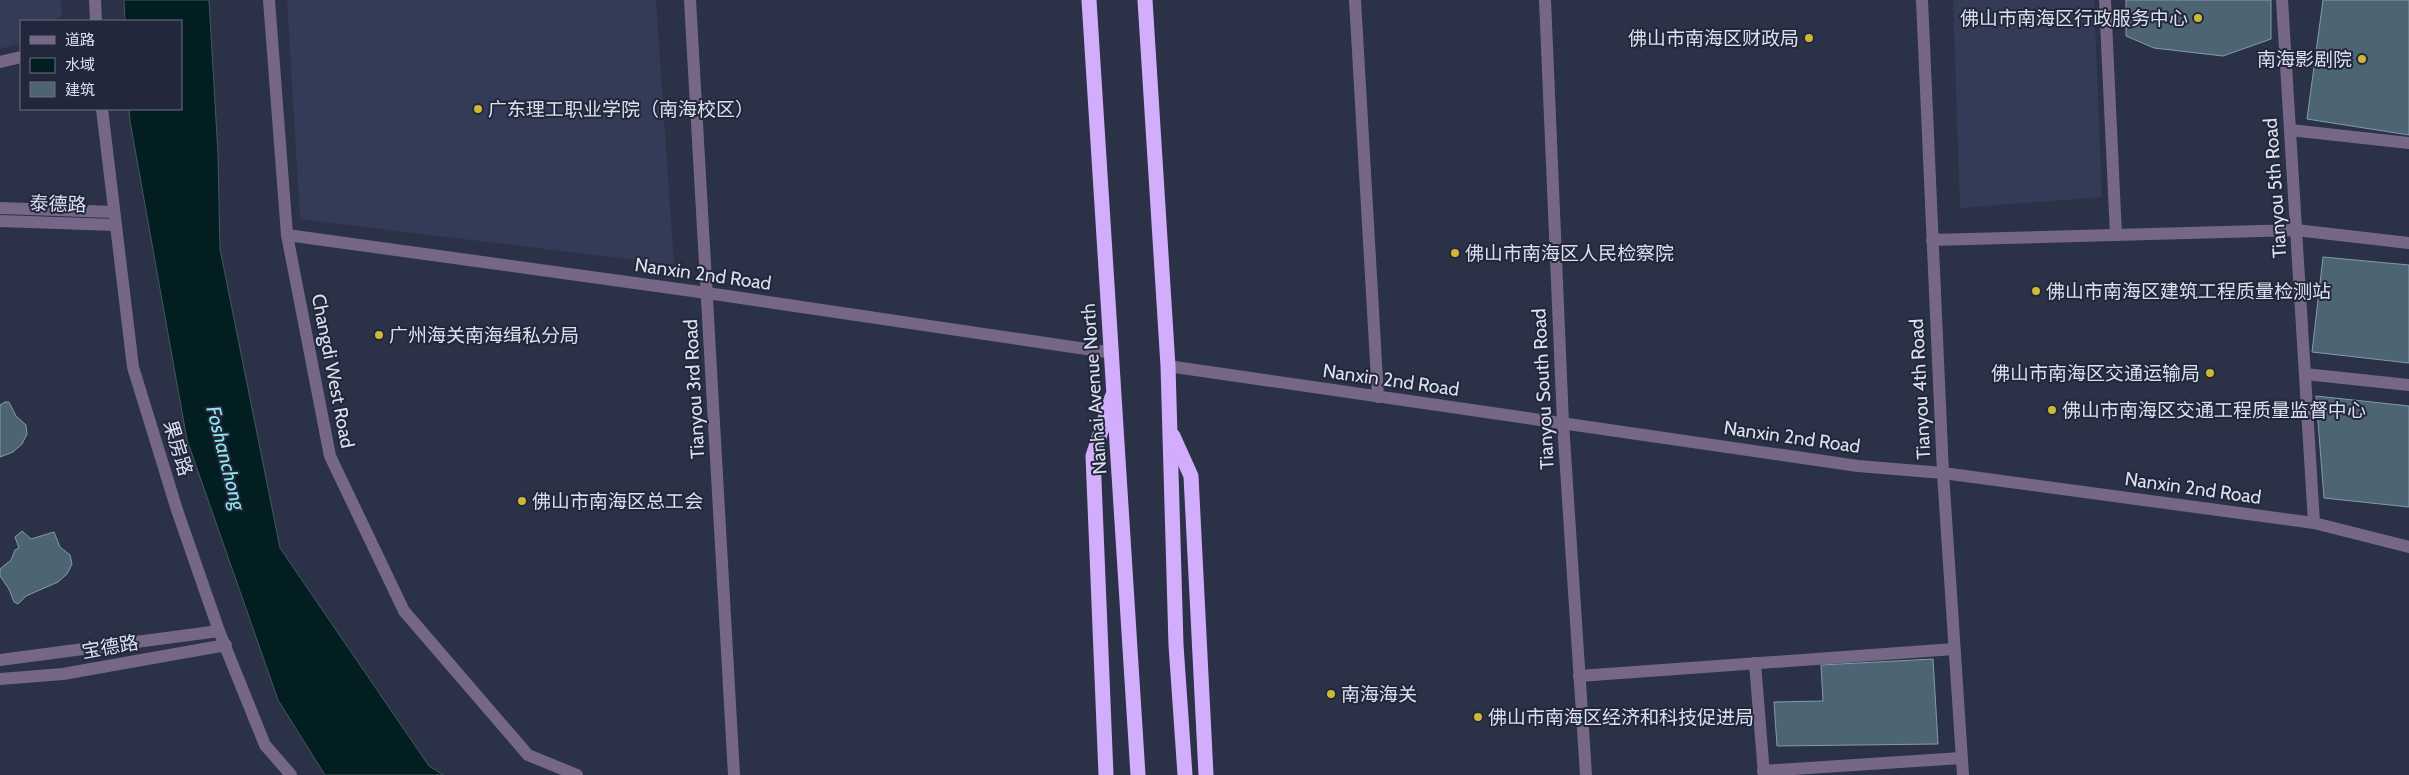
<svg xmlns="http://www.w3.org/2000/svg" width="2409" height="775" font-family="Cabin,'Noto Sans SC',sans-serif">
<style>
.built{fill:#333b56}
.water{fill:#031e20;stroke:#44585e}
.building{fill:#4d6473;stroke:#829bab}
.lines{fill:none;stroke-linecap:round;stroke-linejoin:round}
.minor{stroke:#766787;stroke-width:12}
.highway{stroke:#d2adfc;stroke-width:15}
.poi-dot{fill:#d0b836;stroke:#22273b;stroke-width:2}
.labels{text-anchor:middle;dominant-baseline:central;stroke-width:4;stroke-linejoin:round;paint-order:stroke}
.poi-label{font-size:19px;fill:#dbe0ed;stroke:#22273b;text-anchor:start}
.street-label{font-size:19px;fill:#dbe0ed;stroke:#22273b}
.water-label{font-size:20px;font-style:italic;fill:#91e9f0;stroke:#22273b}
</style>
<rect width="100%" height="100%" fill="#2b3146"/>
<g class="built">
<polygon points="0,0 61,0 62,15 53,21 21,21 21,43 0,49"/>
<polygon points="287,0 656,0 674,265 300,219"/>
<polygon points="1953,0 2094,0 2102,197 1960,208"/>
</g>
<polygon class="water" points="124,0 209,0 218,154 220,249 280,548 429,766 443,775 325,775 278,700 187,440 130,121 129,109 181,109 181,21 125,21"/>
<g class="building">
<polygon points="2126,0 2271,0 2271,39 2223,56 2154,48 2126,36"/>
<polygon points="2323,0 2409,0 2409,135 2307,119"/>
<polygon points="2323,257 2409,265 2409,363 2312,352"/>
<polygon points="2316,396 2409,406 2409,507 2324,498"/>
<polygon points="5,402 9,402 16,416 26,425 27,434 22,444 13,452 0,457 0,405"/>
<polygon points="22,531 31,539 54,532 60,547 70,555 72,564 67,574 58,582 26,596 18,604 14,602 9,589 0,576 0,569 11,560 15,550 19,548 15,537"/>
<polygon points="1933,659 1938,744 1777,746 1774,702 1823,701 1821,665"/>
</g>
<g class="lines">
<g class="minor">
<polyline points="95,0 96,21"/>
<polyline points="269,0 287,235 330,456 404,611 528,755 577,775"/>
<polyline points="690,0 734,775"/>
<polyline points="1355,0 1378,397"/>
<polyline points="1545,0 1563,423 1586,775"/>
<polyline points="1922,0 1943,473 1963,775"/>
<polyline points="2105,0 2116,235"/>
<polyline points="2282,0 2314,523"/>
<polyline points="0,62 21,57"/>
<polyline points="102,109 133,367 177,510 219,631 265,745 291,775"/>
<polyline points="2290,130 2409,143"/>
<polyline points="0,208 114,212"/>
<polyline points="0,221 115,225"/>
<polyline points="287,235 707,293 1113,353"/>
<polyline points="1932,240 2296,230 2409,243"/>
<polyline points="1168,366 1858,466 1943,473 2314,523 2409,547"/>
<polyline points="2305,374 2409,385"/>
<polyline points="0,660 219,631"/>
<polyline points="1755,663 1764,775"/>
<polyline points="1579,676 1954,649"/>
<polyline points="0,679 63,674 226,645"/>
<polyline points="1763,771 1961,758"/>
</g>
<g class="highway">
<polyline points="1089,0 1138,775"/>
<polyline points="1145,0 1168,366 1176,645 1185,775"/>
<polyline points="1173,436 1191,476 1206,775"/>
<polyline points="1106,775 1093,456 1112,397"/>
</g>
</g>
<g class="poi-dot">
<circle cx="2198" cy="18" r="5"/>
<circle cx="1809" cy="38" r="5"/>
<circle cx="2362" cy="59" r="5"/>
<circle cx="478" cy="109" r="5"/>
<circle cx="1455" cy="253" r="5"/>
<circle cx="2036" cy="291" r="5"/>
<circle cx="379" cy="335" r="5"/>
<circle cx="2210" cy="373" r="5"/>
<circle cx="2052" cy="410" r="5"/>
<circle cx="522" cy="501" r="5"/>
<circle cx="1331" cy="694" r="5"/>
<circle cx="1478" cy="717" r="5"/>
</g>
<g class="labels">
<g class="poi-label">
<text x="2188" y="18" text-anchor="end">佛山市南海区行政服务中心</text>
<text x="1799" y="38" text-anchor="end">佛山市南海区财政局</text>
<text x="2352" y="59" text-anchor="end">南海影剧院</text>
<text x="488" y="109">广东理工职业学院（南海校区）</text>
<text x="1465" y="253">佛山市南海区人民检察院</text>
<text x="2046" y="291">佛山市南海区建筑工程质量检测站</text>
<text x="389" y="335">广州海关南海缉私分局</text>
<text x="2200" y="373" text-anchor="end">佛山市南海区交通运输局</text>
<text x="2062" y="410">佛山市南海区交通工程质量监督中心</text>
<text x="532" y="501">佛山市南海区总工会</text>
<text x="1341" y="694">南海海关</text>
<text x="1488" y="717">佛山市南海区经济和科技促进局</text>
</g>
<g class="street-label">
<text transform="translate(2275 188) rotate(-94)">Tianyou 5th Road</text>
<text transform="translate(58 204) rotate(2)">泰德路</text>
<text transform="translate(703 274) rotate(8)">Nanxin 2nd Road</text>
<text transform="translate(333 371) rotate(79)">Changdi West Road</text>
<text transform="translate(1391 380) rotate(8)">Nanxin 2nd Road</text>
<text transform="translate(694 389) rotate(-93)">Tianyou 3rd Road</text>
<text transform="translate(1094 389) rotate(-94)">Nanhai Avenue North</text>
<text transform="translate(1543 389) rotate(-93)">Tianyou South Road</text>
<text transform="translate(1920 389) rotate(-93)">Tianyou 4th Road</text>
<text transform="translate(1792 437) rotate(8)">Nanxin 2nd Road</text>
<text transform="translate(178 448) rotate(73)">果房路</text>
<text transform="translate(2193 488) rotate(8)">Nanxin 2nd Road</text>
<text transform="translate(110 647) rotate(-10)">宝德路</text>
</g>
<g class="water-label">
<text transform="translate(226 458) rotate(76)">Foshanchong</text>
</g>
</g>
<rect x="20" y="20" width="162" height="90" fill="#22273b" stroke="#6c7182"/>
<rect x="30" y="36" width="25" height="8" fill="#766787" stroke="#6c7182"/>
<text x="65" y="45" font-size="15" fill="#dbe0ed">道路</text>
<rect x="30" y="58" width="25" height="15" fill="#031e20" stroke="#6c7182"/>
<text x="65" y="70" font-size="15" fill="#dbe0ed">水域</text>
<rect x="30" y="82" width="25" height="15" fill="#4d6473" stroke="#6c7182"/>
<text x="65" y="95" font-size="15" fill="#dbe0ed">建筑</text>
</svg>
